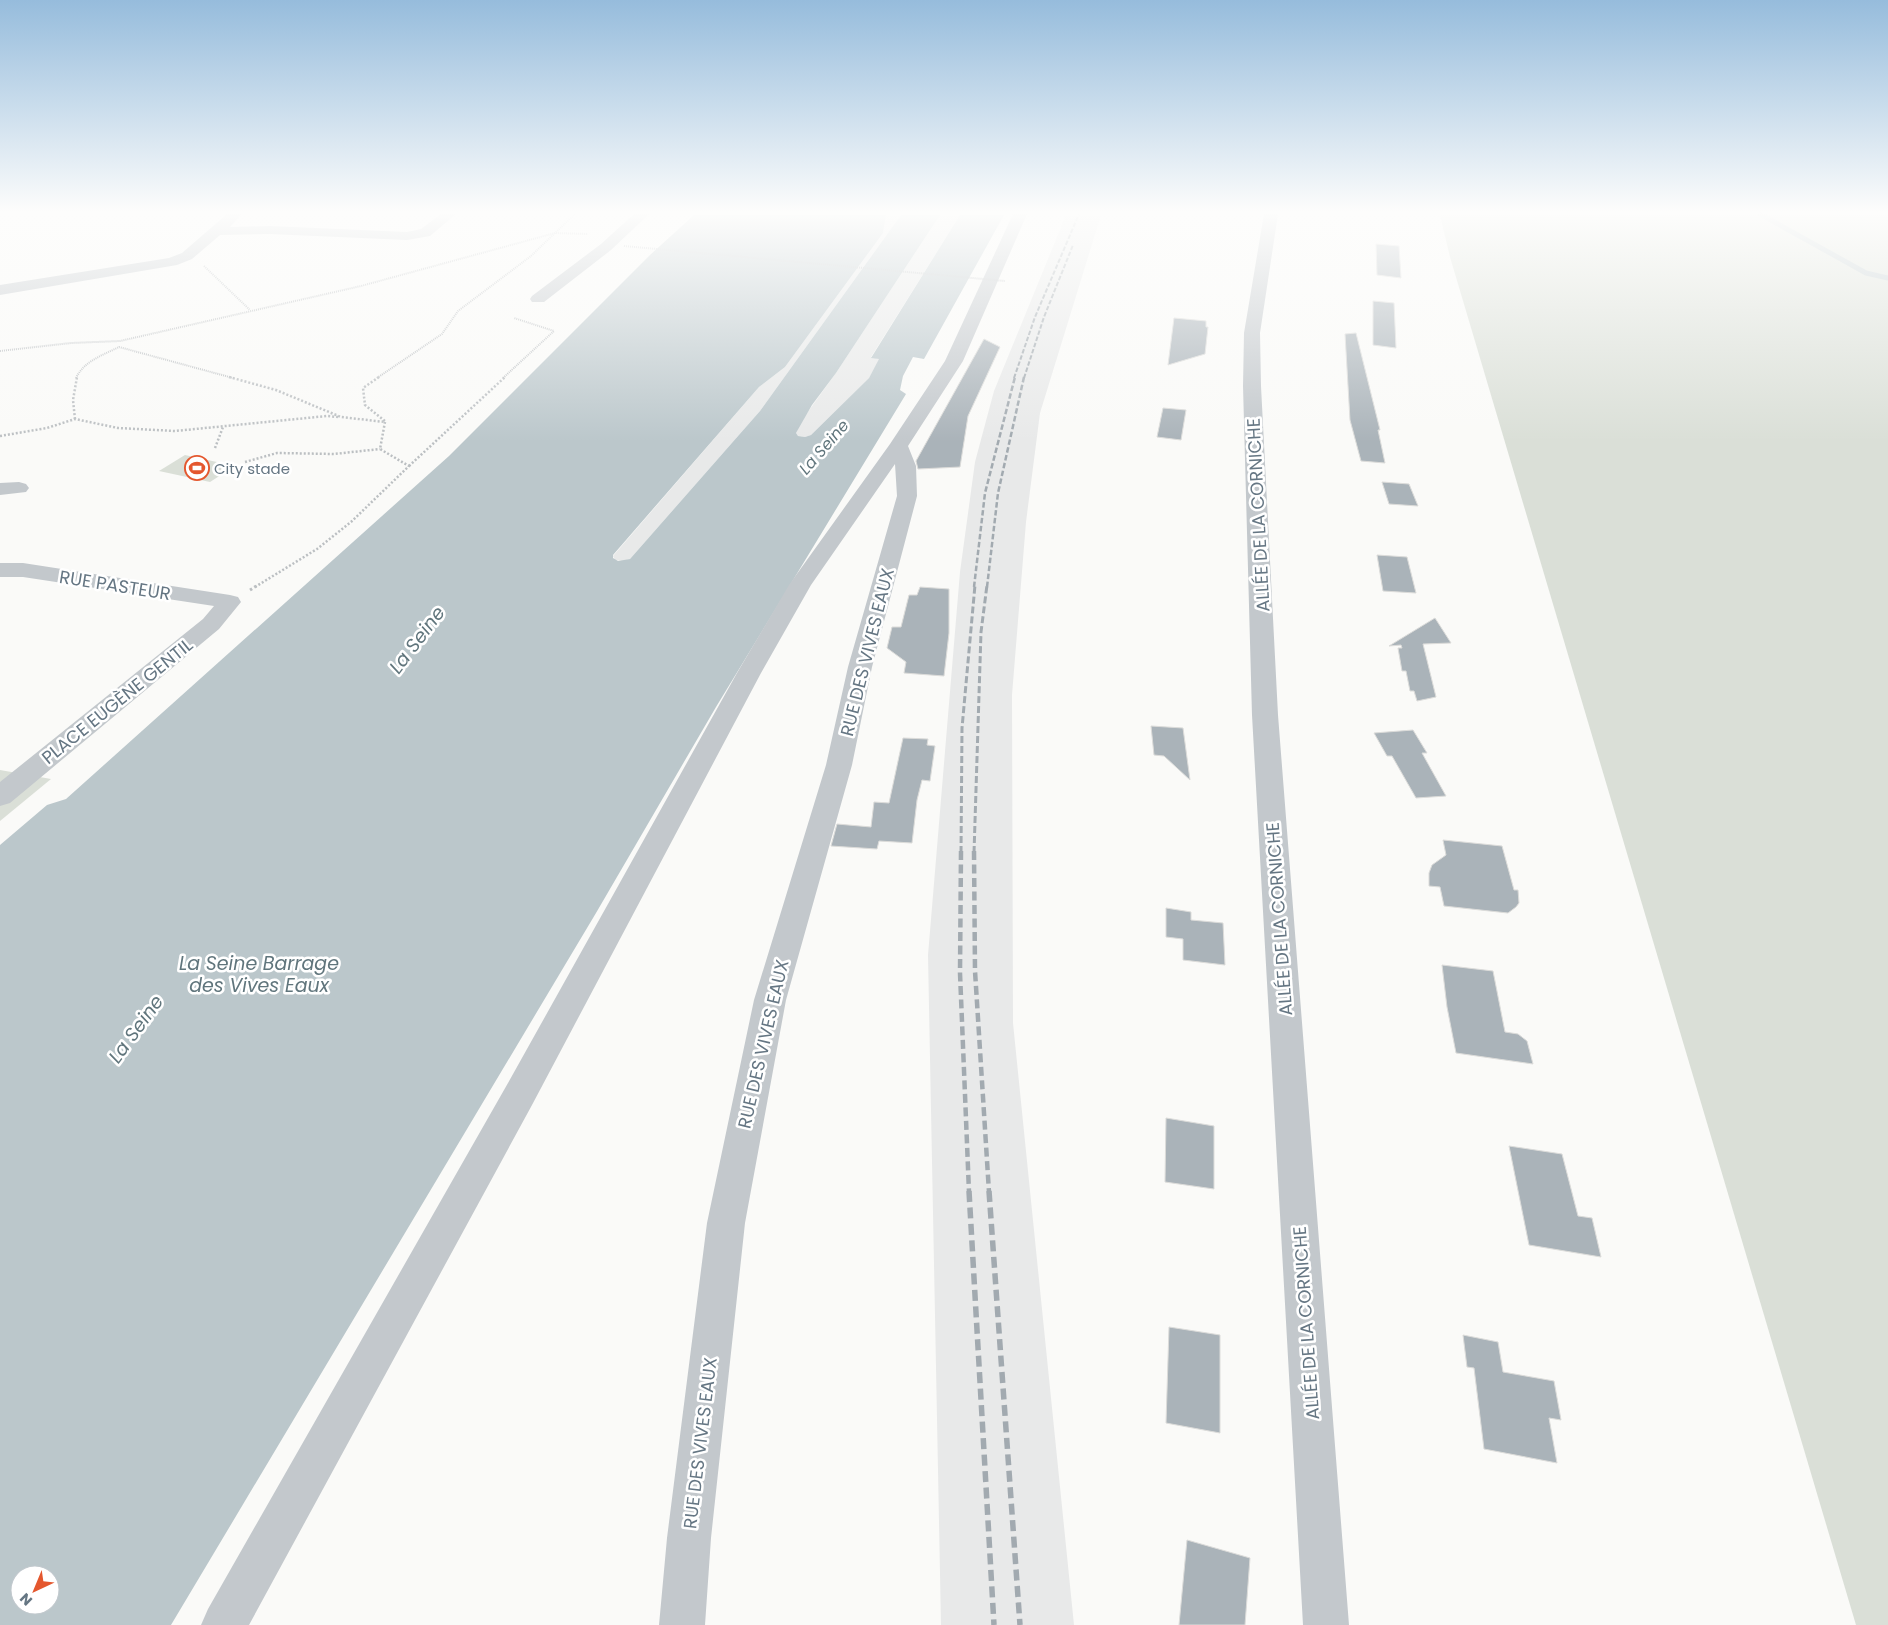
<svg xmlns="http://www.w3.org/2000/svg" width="1888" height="1625" font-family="Poppins,sans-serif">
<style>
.built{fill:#e8e9e9}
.green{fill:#dadfd7}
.water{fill:#bbc7cb;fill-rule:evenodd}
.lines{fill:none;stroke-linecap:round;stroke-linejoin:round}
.stream{stroke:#bbc7cb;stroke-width:5}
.building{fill:#aab3b9;stroke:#dcdcda}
.path-far2{stroke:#bbbfc2;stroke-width:2;stroke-dasharray:1 1;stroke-linecap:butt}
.path-far1{stroke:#bbbfc2;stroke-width:2.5;stroke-dasharray:2 2;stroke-linecap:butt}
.path{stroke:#bbbfc2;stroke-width:3;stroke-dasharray:2.5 2.5;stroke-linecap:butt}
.minor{fill:#c3c8cc;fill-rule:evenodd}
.rail-far4{stroke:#a2aab0;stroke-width:2;stroke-dasharray:4.5 2;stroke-linecap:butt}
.rail-far3{stroke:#a2aab0;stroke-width:2.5;stroke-dasharray:5.5 2.5;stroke-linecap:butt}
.rail-far2{stroke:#a2aab0;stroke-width:3;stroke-dasharray:7 3;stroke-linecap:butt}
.rail-far1{stroke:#a2aab0;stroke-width:4.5;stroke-dasharray:9 4.5;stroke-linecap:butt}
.rail{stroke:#a2aab0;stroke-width:5.5;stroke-dasharray:11 5.5;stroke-linecap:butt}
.path-bridge{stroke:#bbbfc2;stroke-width:2;stroke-dasharray:1 1;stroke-linecap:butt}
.labels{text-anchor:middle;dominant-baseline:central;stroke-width:5;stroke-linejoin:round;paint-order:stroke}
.far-poi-label{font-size:15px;fill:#657683;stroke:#fff;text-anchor:start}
.far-water-label{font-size:16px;font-style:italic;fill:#60757c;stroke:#fff}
.street-label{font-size:18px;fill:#657683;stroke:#fff}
.water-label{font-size:19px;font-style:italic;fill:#60757c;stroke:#fff}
</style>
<rect width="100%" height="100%" fill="#fafaf8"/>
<g class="built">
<polygon points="886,215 901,215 760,411 630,559 623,561 615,560 613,556 759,387 785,367 883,233"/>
<polygon points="940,215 960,215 871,357 880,359 869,378 811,435 805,437 798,436 796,433 802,420 836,373"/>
<polygon points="1066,215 1101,215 1040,413 1026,522 1012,695 1013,1023 1074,1625 941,1625 928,955 960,572 975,462 994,391"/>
</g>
<g class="green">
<polygon points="1440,215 1888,215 1888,1625 1856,1625 1450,257"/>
<polygon points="185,455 235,466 210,482 159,471"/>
<polygon points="0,770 51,779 0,821"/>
</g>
<path class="water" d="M 694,215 L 886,215 L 883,233 L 785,367 L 759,387 L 613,555 L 613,558 L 618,561 L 630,559 L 760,411 L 901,215 L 940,215 L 836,373 L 812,405 L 796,433 L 798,436 L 805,437 L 811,435 L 869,378 L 879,359 L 871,358 L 960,215 L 1004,215 L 924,359 L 913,357 L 903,376 L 900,390 L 906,394 L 716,707 L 596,913 L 171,1625 L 0,1625 L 0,845 L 47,805 L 66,799 L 449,456 L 650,255 ZM 20,1575 L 50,1575 L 50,1605 L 20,1605 Z"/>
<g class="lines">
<polyline class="stream" points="1760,214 1866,273 1888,278"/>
</g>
<g class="building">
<polygon points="1376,244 1399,246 1401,278 1377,275"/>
<polygon points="1373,301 1394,303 1396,348 1373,345"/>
<polygon points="1174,318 1206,321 1206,327 1208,327 1205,354 1168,365"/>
<polygon points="1356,333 1380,430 1378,430 1385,463 1361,461 1350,420 1345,334"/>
<polygon points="984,339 1000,347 968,416 960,467 918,469 916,461"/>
<polygon points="1163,408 1186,410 1181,440 1157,437"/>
<polygon points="1382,482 1409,484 1418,506 1389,504"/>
<polygon points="1377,555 1407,557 1416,593 1383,591"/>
<polygon points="920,587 949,589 949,633 944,676 904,673 906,662 887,648 892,627 901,627 909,595 917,595"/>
<polygon points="1435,618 1451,643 1423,644 1436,697 1417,701 1414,691 1410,691 1406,671 1402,671 1398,648 1402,648 1401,645 1389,646"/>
<polygon points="1151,726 1183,728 1190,780 1164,756 1154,755"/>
<polygon points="1413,730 1427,753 1422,753 1446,796 1416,798 1392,756 1387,756 1374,733"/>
<polygon points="903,738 928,739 927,745 935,746 930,781 922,780 917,800 912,843 879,841 877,849 831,846 837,824 871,827 874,802 889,803"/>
<polygon points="1443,840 1502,846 1514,890 1518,890 1519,903 1516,907 1508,913 1444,906 1440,887 1429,886 1429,873 1432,865 1446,855"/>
<polygon points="1166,908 1191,912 1191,920 1223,923 1225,965 1183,960 1183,939 1166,937"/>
<polygon points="1442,965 1493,971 1505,1032 1518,1034 1527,1041 1533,1064 1456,1053 1447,1007"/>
<polygon points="1166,1118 1214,1126 1214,1189 1165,1182"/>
<polygon points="1509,1146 1562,1154 1578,1216 1592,1218 1601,1257 1529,1245"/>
<polygon points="1169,1327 1220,1335 1220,1433 1166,1423"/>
<polygon points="1463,1335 1498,1342 1503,1372 1554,1381 1561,1420 1549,1418 1557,1463 1484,1449 1474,1368 1467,1367"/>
<polygon points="1187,1540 1250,1558 1245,1625 1179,1625"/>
</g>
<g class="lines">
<g class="path-far2">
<polyline points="204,266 250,310"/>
<polyline points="0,351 71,343 120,341 361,286 555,233 575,214"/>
<path d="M 76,378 C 84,361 103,355 119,347 L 233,378"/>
<polyline points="377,378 442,334 458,311 531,256 555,233 588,234"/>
<polyline points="503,378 554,331 514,318"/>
</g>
<g class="path-far1">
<polyline points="229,377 276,390 341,417 385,422"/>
<polyline points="379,377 363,388 365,405 385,421"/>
<polyline points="75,419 73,400 77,377"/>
<polyline points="0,436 47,428 75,419 118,428 175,431 327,416 338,417"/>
<polyline points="215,448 223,427"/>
<polyline points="245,462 277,453 334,454 380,449"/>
<polyline points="409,466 505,377"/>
<polyline points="255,587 317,549 351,522 409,466 380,449 385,422"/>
</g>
<polyline class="path" points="250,590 258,585"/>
<g class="minor">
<polygon points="227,214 242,214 230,227 270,226 407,232 421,229 441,214 456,214 430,236 407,240 270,234 220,235 192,259 177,265 0,295 0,285 169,258 182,253"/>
<polygon points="634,214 649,214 611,250 544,302 532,302 530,299 532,296 601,244"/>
<polygon points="1013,214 1027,214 963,361 908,446 916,466 917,496 872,667 852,765 786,1000 745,1223 711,1538 705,1625 659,1625 667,1538 707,1223 754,1000 826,765 848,667 897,496 895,464 811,585 761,673 532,1105 249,1625 201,1625 208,1609 508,1083 737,673 789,585 890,444 945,361"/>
<polygon points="1264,214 1278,214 1260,333 1261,386 1278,715 1349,1625 1303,1625 1252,715 1243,386 1244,333"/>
<polygon points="19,482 26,484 29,488 26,492 0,495 0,483"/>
<polygon points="0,563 23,563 230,595 238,597 241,602 219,629 10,803 0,806 0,782 203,619 214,606 23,577 0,577"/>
</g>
<g class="rail-far4">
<polyline points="1014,378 1035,317 1079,214"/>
<polyline points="1024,378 1044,317 1073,245"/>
</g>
<g class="rail-far3">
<polyline points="974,587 985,493 1015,377"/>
<polyline points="987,587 998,493 1024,377"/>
</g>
<g class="rail-far2">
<polyline points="961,853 962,728 975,585"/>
<polyline points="974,853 981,632 987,585"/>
</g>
<g class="rail-far1">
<polyline points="961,851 960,973 969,1192"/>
<polyline points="974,851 975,971 989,1192"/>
</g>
<g class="rail">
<polyline points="969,1191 994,1625"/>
<polyline points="989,1191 1020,1625"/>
</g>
<polyline class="path-bridge" points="624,246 1005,281"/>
</g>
<linearGradient id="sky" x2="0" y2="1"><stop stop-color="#96bcdc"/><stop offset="0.48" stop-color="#fdfdfc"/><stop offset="1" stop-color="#fdfdfc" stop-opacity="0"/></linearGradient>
<rect width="1888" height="442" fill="url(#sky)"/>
<defs>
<symbol id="stadium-ring" viewBox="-11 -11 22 22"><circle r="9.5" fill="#fff" stroke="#e4572e" stroke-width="1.5"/><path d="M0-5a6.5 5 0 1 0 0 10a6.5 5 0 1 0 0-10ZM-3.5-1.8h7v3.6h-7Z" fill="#e4572e"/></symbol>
</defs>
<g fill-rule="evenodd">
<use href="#stadium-ring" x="183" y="454" width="28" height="28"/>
</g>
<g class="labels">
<g class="far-poi-label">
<text x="214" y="468">City stade</text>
</g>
<g class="far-water-label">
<text transform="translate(824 447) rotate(-49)">La Seine</text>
</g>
<g class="street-label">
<text transform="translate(1258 515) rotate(-93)">ALLÉE DE LA CORNICHE</text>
<text transform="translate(115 585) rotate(9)">RUE PASTEUR</text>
<text transform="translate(867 652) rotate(-76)">RUE DES VIVES EAUX</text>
<text transform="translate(117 701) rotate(-39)">PLACE EUGÈNE GENTIL</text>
<text transform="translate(1279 919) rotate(-94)">ALLÉE DE LA CORNICHE</text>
<text transform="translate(763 1044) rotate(-77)">RUE DES VIVES EAUX</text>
<text transform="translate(1306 1323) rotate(-94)">ALLÉE DE LA CORNICHE</text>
<text transform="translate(700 1443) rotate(-83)">RUE DES VIVES EAUX</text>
</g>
<g class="water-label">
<text transform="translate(417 640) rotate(-53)">La Seine</text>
<text x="259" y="963">La Seine Barrage<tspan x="259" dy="22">des Vives Eaux</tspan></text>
<text transform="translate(136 1029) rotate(-54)">La Seine</text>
</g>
</g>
<g transform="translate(35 1590) rotate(224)"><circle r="24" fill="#ffffff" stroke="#c1c8cd"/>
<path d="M0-4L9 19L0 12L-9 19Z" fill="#e4572e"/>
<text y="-8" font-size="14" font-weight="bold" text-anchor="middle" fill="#657683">N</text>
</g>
</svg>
